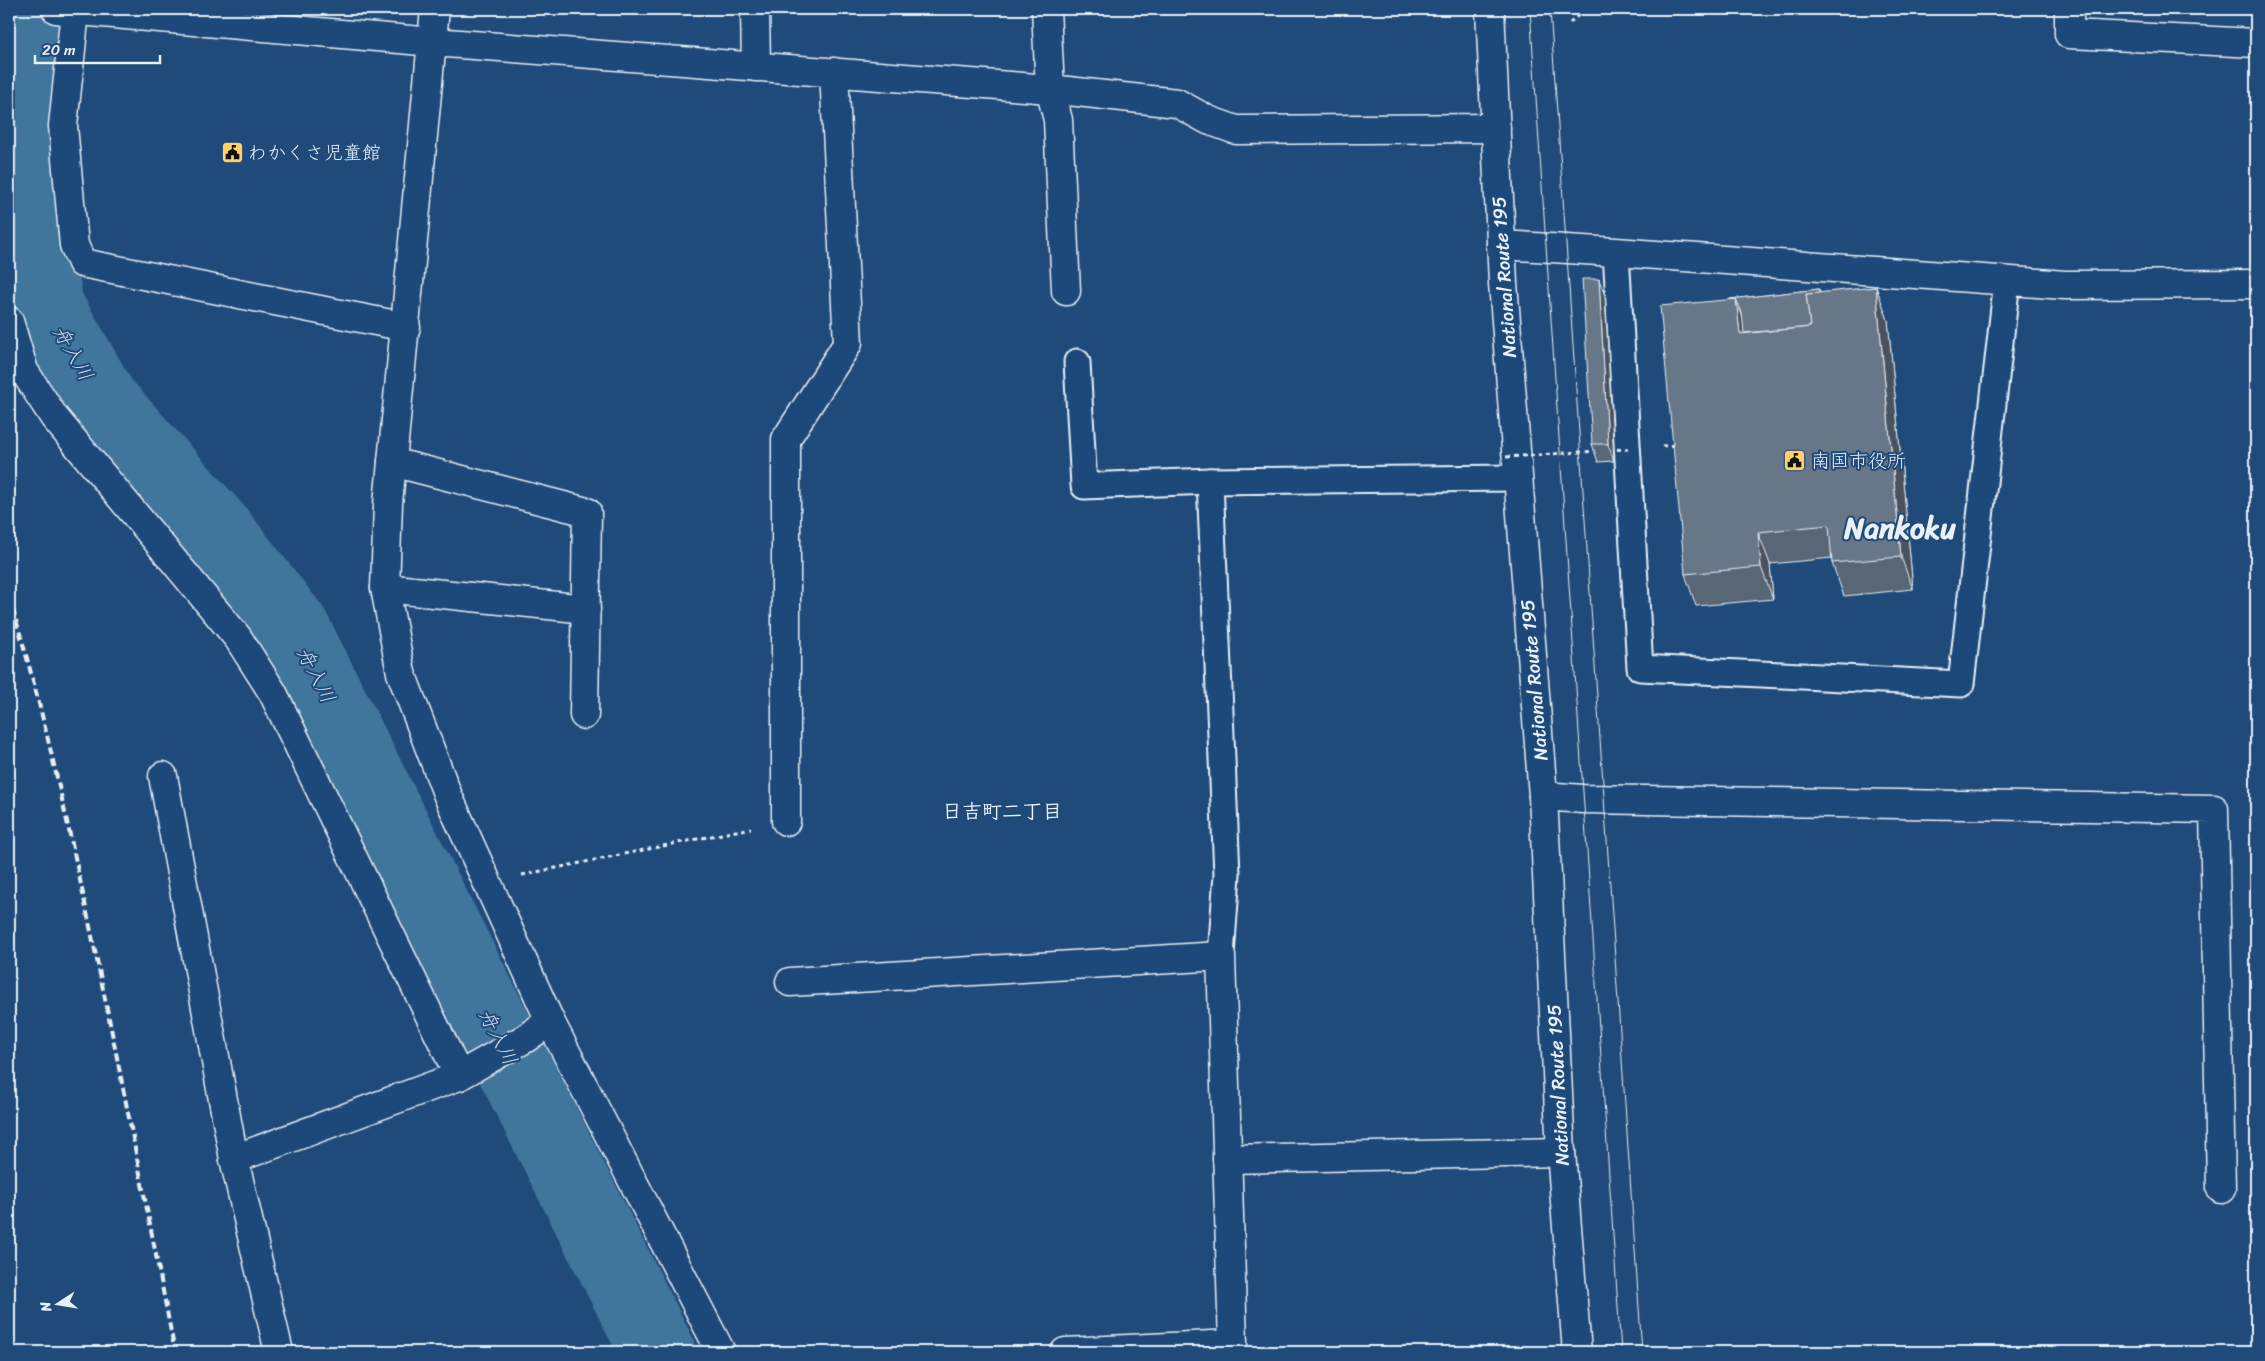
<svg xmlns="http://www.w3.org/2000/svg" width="2265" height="1361" font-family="Sriracha,'Klee One',sans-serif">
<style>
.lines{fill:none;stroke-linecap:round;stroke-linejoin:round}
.river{stroke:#40759c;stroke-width:75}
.lane-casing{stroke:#e8f1f8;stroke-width:29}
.street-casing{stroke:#e8f1f8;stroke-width:31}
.highway-casing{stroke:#e8f1f8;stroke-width:31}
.path{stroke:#e8f1f8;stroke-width:3;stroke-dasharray:4 4;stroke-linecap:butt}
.lane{stroke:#1f4a7a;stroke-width:25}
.street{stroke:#1f4a7a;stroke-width:28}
.highway{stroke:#1f4a7a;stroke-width:28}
.tram{stroke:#e8f1f8;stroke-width:1}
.rail{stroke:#e8f1f8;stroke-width:4;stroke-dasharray:8 4;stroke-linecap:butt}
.path-bridge{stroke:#e8f1f8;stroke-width:3;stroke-dasharray:4 4;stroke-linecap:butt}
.wall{fill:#596675;stroke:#e8f1f8}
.shaded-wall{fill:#49535f;stroke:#e8f1f8}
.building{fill:#687788;stroke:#e8f1f8}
.labels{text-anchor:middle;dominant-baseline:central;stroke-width:4;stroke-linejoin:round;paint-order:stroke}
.poi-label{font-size:19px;fill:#e8f1f8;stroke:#1f4a7a;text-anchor:start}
.street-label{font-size:19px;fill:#e8f1f8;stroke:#1f4a7a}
.water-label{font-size:20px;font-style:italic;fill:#cfdeea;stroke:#1f4a7a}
.neighbourhood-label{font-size:20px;font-weight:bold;fill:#e8f1f8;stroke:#1f4a7a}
.town-label{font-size:29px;font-weight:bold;fill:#e8f1f8;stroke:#1f4a7a}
</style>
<rect width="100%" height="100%" fill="#1f4a7a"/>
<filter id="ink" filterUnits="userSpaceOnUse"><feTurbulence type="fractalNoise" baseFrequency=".02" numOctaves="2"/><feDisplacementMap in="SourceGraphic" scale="10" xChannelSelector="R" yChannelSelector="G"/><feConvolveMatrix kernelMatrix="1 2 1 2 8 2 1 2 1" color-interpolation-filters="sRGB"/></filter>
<g filter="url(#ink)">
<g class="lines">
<polyline class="river" points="35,9 25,158 46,306 101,402 218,533 292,628 658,1352"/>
<defs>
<g id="lane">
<polyline points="1616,252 1640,668 1961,684 2007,281"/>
<polyline points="1077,362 1084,486 1210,481 1517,478"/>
<polyline points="1210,481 1227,874 1221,956"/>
</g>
<g id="street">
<polyline points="56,9 433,42 1050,89 1177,103 1208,120 1236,130 1496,128"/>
<polyline points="435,9 388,504 385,588 401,673 448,796 550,1021 721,1352"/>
<polyline points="755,9 756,67"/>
<polyline points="1046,9 1050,89 1058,120 1066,291"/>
<polyline points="2069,9 2069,34 2256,43"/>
<polyline points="75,11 63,126 74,245 82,263 406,327"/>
<polyline points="1501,245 1616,252 2065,285 2256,284"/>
<polyline points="9,321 24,371 54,417 238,638 273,693 459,1076 526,1038 550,1021"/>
<polyline points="392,462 587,512 584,715"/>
<polyline points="385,588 586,609"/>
<polyline points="163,776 234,1159 279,1352"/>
<polyline points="1543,796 1583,799 2214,809 2221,1189"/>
<polyline points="786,821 786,439 848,343 834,72"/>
<polyline points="790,982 1221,956 1233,1344 1065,1352"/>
<polyline points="234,1159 459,1076"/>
<polyline points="1227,1159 1561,1152"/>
</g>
<polyline id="highway" points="1490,9 1503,283 1543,796 1561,1152 1577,1352"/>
</defs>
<use href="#lane" class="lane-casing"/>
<use href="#street" class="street-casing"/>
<use href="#highway" class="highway-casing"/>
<g class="path">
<polyline points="1570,23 1585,9"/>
<polyline points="1662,446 1676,445"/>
<polyline points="522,875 751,828"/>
</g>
<use href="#lane" class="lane"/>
<use href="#street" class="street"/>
<use href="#highway" class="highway"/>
<g class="tram">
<polyline points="1530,9 1621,1352"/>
<polyline points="1550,9 1642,1352"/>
</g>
<path class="rail" d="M 9,597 C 38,690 59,785 80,880 C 114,1037 144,1195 175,1352"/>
<g class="path-bridge">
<polyline points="1609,450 1628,449"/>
<polyline points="1506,457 1598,451"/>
</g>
</g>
<g class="wall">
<polygon points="1876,287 1888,320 1913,589 1844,596 1832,563 1832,558 1770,564 1773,599 1696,606 1685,574 1730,299 1819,289 1820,293"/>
<polygon points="1605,296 1614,461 1598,462 1592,444"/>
</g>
<g class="shaded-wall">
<polygon points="1599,279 1605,296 1614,461 1608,444"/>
<polygon points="1876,287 1888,320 1913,589 1901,557"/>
<polygon points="1736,299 1748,331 1745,348 1740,334"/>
<polygon points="1758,532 1770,564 1773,599 1761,567"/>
</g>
<g class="building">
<polygon points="1582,279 1599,279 1608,444 1592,444"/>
<polygon points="1876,287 1901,557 1832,563 1829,525 1758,532 1761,567 1685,574 1660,306 1736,299 1740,334 1810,327 1806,294"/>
<polygon points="1819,289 1819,293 1806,294 1810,327 1744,333 1742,313 1736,299 1730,299"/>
</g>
</g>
<defs>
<symbol id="civic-square" viewBox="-11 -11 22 22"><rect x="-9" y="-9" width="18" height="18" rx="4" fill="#ffd166" stroke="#1f4a7a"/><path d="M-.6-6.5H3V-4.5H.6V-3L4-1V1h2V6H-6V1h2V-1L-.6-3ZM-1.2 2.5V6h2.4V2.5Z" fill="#111"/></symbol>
</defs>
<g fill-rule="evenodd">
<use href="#civic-square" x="220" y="140" width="25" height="25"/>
<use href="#civic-square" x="1782" y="448" width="25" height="25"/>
</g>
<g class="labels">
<g class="poi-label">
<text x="248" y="152">わかくさ児童館</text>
<text x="1811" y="460">南国市役所</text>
</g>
<g class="street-label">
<text transform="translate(1504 277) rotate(-94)">National Route 195</text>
<text transform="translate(1534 680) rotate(-95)">National Route 195</text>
<text transform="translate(1558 1085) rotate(-93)">National Route 195</text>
</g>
<g class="water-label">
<text transform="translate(73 353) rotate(60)">舟入川</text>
<text transform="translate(316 675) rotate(63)">舟入川</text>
<text transform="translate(498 1037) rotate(63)">舟入川</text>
</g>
<g class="neighbourhood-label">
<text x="1002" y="811">日吉町二丁目</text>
</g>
<g class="town-label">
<text x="1900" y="528">Nankoku</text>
</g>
</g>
<rect width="2265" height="1361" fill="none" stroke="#1f4a7a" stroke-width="30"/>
<rect x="15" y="15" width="2235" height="1331" fill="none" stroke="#e8f1f8" stroke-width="2" filter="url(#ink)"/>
<g transform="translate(58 1304) rotate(258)" stroke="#1f4a7a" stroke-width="4" paint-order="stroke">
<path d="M0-4L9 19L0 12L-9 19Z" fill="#e8f1f8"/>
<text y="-8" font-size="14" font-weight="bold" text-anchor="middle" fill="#e8f1f8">N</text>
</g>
<path d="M35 55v8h125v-8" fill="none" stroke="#e8f1f8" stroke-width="2.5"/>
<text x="42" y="55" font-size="15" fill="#e8f1f8" stroke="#1f4a7a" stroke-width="4" paint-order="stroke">20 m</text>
</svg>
